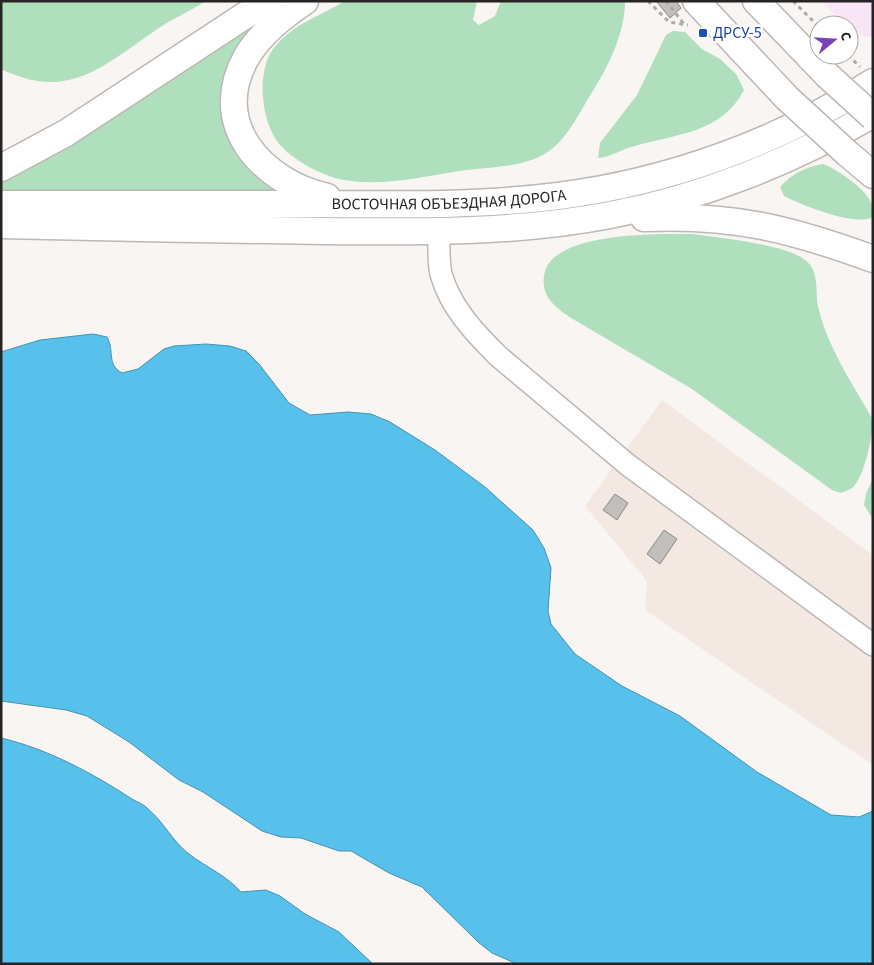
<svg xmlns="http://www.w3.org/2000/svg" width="874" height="965" font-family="'Source Sans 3',sans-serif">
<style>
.commercial{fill:#f8e5f6}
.built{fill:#f4e8e2}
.green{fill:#afdfbc}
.water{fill:#57c1ec;stroke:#4892b0}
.building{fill:#c1bebb;stroke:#8c8986}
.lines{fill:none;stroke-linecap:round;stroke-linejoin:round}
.minor-casing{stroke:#bcb8b6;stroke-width:24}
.major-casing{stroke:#bcb8b6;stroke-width:29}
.path{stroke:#aca9a8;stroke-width:3;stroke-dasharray:4 4;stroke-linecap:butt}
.minor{stroke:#fff;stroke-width:21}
.major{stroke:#fff;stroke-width:26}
.major-bridge-casing{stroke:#bcb8b6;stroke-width:29;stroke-linecap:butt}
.major-bridge{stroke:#fff;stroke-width:26}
.transit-dot{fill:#1a4fb4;stroke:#fff;stroke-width:2}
.labels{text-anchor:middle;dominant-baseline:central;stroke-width:5;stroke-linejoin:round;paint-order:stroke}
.transit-label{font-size:16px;fill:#164399;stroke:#fff;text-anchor:start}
.street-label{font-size:16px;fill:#262424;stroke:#fff}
</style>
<rect width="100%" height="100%" fill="#f9f5f3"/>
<polygon class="commercial" points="824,1 873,1 873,36 865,37 857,33 822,3"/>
<polygon class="built" points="662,400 873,555 873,765 645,610 647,581 585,506"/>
<g class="green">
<path d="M 1,1 L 206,1 C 189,12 169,20 153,32 C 101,68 67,101 1,69 Z"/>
<polygon points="281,1 289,1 251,31 240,157 250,169 273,187 270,194 1,192 1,178 82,135"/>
<path d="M 345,1 L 477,1 L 473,20 L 479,25 L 495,16 L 501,1 L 625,1 C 625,32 610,63 594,89 C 582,108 570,134 553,148 C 530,167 495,167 466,170 C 424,176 377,189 335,178 C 316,172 294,160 280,145 C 261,123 256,73 273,49 C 291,25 320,16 345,1 Z"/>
<path d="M 673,31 L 685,32 L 702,49 L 720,59 L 736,74 L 744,90 C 722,133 676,134 635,146 C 622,149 611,157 598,158 L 600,143 L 637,95 L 666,35 Z"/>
<path d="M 823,164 C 837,169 868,190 872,205 C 873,208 873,213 873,217 C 855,227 802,205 784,196 L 780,187 C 792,174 805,167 823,164 Z"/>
<path d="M 693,234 C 720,238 785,244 805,260 C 820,271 815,291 818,306 C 827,347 853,384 873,420 C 873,435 864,479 852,488 C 850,490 845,491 841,493 L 832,490 L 692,389 L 571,318 C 555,307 541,297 544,276 C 549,231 660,234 693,234 Z"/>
<polygon points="873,478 873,519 864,505 866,494"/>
</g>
<g class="water">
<path d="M 93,334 L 107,337 C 115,351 106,364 122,373 L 138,369 L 164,349 L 174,346 L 206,344 L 230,346 L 246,351 L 259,364 L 289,403 L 310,415 L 348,412 L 371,414 L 390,422 L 435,450 L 485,487 L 533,530 L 544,548 L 551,568 L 548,611 L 551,624 L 575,654 L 622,686 L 680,716 L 757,772 L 831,815 L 859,817 L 873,811 L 873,964 L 517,964 L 492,953 L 478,942 L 422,887 L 389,873 L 351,851 L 339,851 L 301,838 L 281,837 L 262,831 L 203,792 L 179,780 L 129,742 L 87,716 L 66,710 L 1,701 L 1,352 L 40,340 Z"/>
<path d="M 1,738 C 48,749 92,773 132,799 C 137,802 144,804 148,809 C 164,822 172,841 189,854 C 206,867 227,876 241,892 L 266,890 L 280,896 L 305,914 L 339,932 L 373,964 L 1,964 Z"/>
</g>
<g class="building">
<polygon points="656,1 676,1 681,8 670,18"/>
<polygon points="615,494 628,503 617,520 603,510"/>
<polygon points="664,530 677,539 660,564 647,554"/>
</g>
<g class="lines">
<defs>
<path id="minor" d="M 439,231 C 439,245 438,260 441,274 C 450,307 475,333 498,356 L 628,465 L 873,645"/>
<g id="major">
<path d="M 305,1 C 283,16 261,33 247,56 C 208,124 262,182 327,197"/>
<polyline points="696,1 787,98"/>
<polyline points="756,1 827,75"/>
<polyline points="848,154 873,175"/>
<polyline points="1,168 66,133 267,1"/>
<path id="s1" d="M 1,204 C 100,204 199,204 298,204 C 384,204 472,207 558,196 C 669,182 779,142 873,82"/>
<path d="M 644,218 C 732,214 791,229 873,259"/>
<path d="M 1,225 C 109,227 216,230 324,231 C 419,232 516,233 610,215 C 701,198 793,161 873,114"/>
</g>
</defs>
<use href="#minor" class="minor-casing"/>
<use href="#major" class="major-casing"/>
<g class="path">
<polyline points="648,1 669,22 688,25"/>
<polyline points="666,1 684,24"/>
<polyline points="793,1 819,27"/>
<polyline points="848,55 860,67"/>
</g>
<use href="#minor" class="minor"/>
<use href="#major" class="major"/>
<defs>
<g id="major-bridge">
<polyline points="827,75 873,117"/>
<polyline points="787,98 848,154"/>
</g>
</defs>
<use href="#major-bridge" class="major-bridge-casing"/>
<use href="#major-bridge" class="major-bridge"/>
</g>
<rect class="transit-dot" x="698" y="28" width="10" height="10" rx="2.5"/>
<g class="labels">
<g class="transit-label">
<text x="713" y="33">ДРСУ-5</text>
</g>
<g class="street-label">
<text stroke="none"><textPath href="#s1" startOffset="448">ВОСТОЧНАЯ ОБЪЕЗДНАЯ ДОРОГА</textPath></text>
</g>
</g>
<rect width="874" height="965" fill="none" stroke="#262424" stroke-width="5"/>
<g transform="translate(834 40) rotate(72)"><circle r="24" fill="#ffffff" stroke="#a8a7a7"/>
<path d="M0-4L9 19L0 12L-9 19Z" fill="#7b42b8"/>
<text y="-8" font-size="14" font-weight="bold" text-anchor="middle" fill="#262424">С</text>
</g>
</svg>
